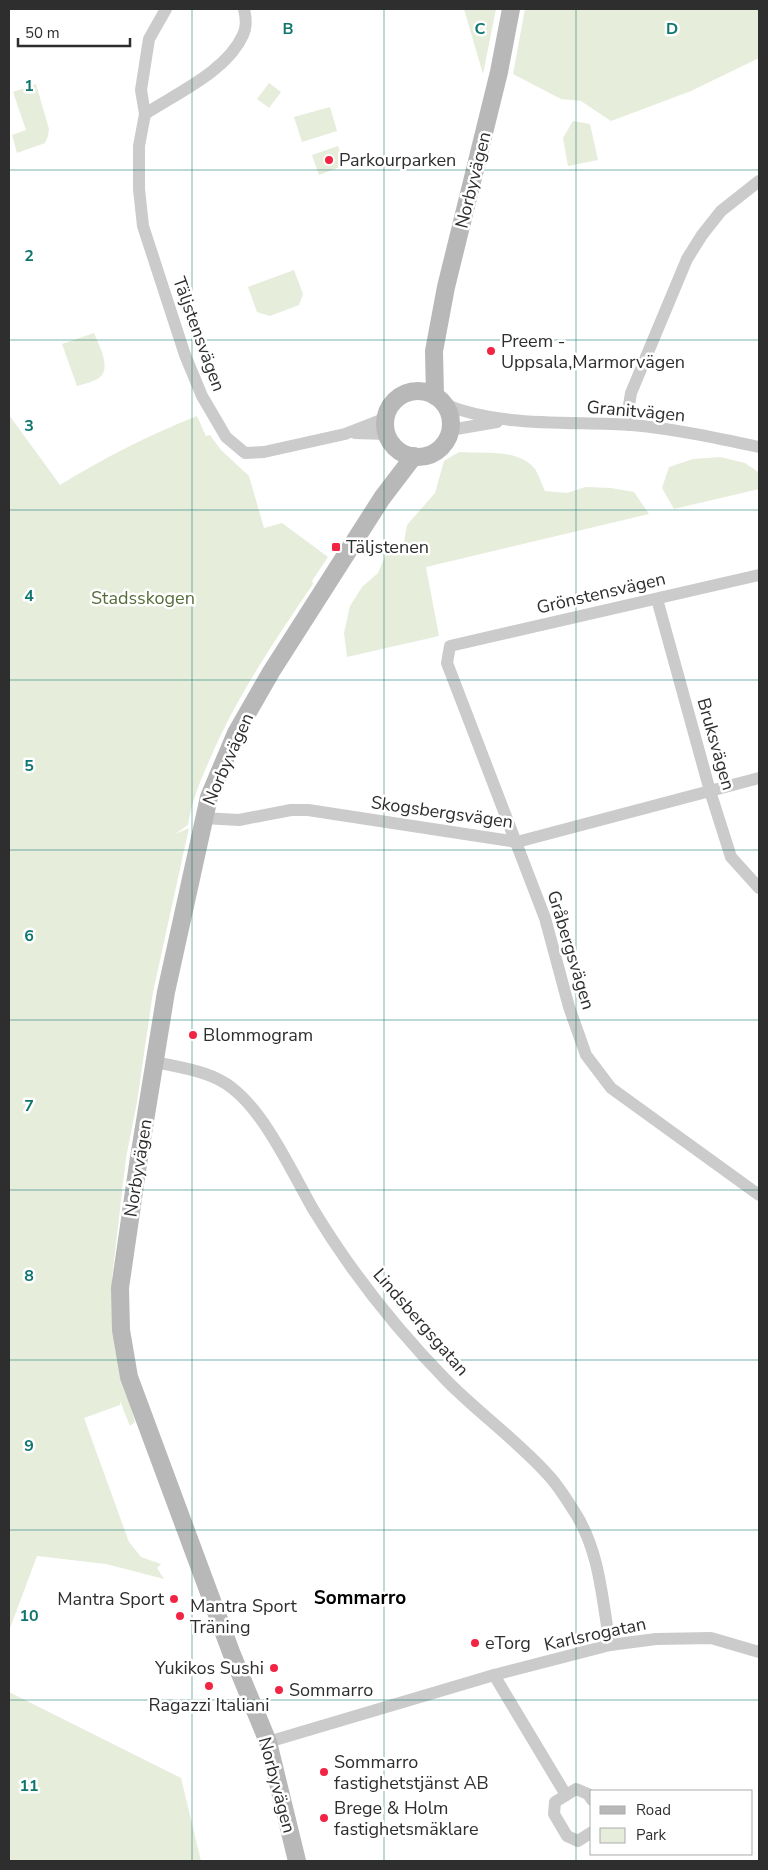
<svg xmlns="http://www.w3.org/2000/svg" width="768" height="1870" font-family="'Nunito Sans',sans-serif">
<style>
.green{fill:#e6eddb}
.lines{fill:none;stroke-linecap:round;stroke-linejoin:round}
.street{stroke:#cbcbcb;stroke-width:12}
.secondary{stroke:#b8b8b8;stroke-width:18}
.grid{fill:none;stroke:#0f766e;stroke-width:1;stroke-opacity:0.55}
.poi-dot{fill:#f12443;stroke:#fff;stroke-width:2}
.labels{text-anchor:middle;dominant-baseline:central;stroke-width:5;stroke-linejoin:round;paint-order:stroke}
.poi-label{font-size:18px;fill:#2e2e2e;stroke:#fff;text-anchor:start}
.street-label{font-size:18px;fill:#2e2e2e;stroke:#fff}
.park-label{font-size:18px;fill:#556d38;stroke:#fff}
.neighbourhood-label{font-size:19px;font-weight:bold;fill:#000;stroke:#fff}
.grid-label{font-size:16px;text-anchor:middle;font-weight:bold;fill:#0f766e;stroke:#fff;stroke-width:5;stroke-linejoin:round;paint-order:stroke}
</style>
<rect width="100%" height="100%" fill="#fff"/>
<g class="green">
<polygon points="464,9 496,9 483,74"/>
<polygon points="525,9 759,9 759,58 691,91 611,121 581,101 561,99 513,74"/>
<polygon points="269,83 281,92 269,108 257,99"/>
<polygon points="36,84 49,129 48,136 45,143 17,153 12,135 26,130 13,92"/>
<polygon points="330,107 337,131 302,142 294,117"/>
<polygon points="573,121 590,124 598,160 568,166 563,138"/>
<polygon points="338,146 345,165 319,175 312,155"/>
<polygon points="294,270 303,294 299,305 270,316 257,312 248,287"/>
<path d="M 94,333 C 98,343 110,365 102,375 C 98,381 84,384 77,386 L 62,344 Z"/>
<path d="M 9,415 L 60,485 C 104,458 149,435 197,416 L 206,436 L 210,435 L 221,450 L 249,476 L 264,528 L 282,523 L 328,557 L 312,581 L 313,584 C 275,640 236,697 210,759 C 200,781 192,801 188,825 L 175,834 L 189,828 L 153,992 L 137,1102 L 126,1158 L 112,1278 L 112,1322 L 119,1361 L 135,1422 L 130,1426 L 120,1401 L 120,1405 L 84,1418 L 129,1542 L 141,1557 L 161,1564 L 157,1568 L 164,1579 L 106,1564 L 37,1556 L 9,1631 Z"/>
<path d="M 459,452 C 483,454 518,448 535,469 C 539,475 542,485 545,491 L 567,493 L 585,487 L 611,488 L 634,492 L 649,514 L 426,567 L 439,636 L 347,657 L 344,633 L 350,606 L 362,587 L 378,573 L 387,552 L 404,542 L 407,525 L 435,493 L 444,461 Z"/>
<polygon points="720,457 745,463 758,472 759,489 674,509 662,488 669,467 693,459"/>
<polygon points="9,1692 181,1778 201,1861 9,1861"/>
</g>
<g class="lines">
<g class="street">
<polyline points="166,9 149,39 141,90 145,114 139,146 139,189 143,226 185,355 202,396 226,437 245,453 264,452 345,434 386,418"/>
<path d="M 145,114 C 177,93 227,71 243,35 C 247,27 246,17 244,9"/>
<path d="M 444,404 C 501,428 571,421 632,425 C 675,429 717,438 759,447"/>
<polyline points="629,425 629,405 631,393 687,259 702,235 721,211 759,181"/>
<polyline points="450,430 497,422"/>
<polyline points="355,433 387,434"/>
<polyline points="759,575 450,646 447,663 545,918 569,1007 586,1055 611,1088 759,1195"/>
<polyline points="657,599 710,791 731,857 759,888"/>
<polyline points="203,818 239,820 291,810 308,810 517,842 759,778"/>
<path d="M 156,1062 C 181,1068 211,1071 232,1088 C 265,1113 292,1172 313,1209 C 351,1272 397,1330 448,1382 C 481,1415 519,1442 550,1477 C 559,1487 567,1500 574,1511 C 600,1551 602,1599 610,1645"/>
<polyline points="494,1675 566,1795"/>
<polyline points="268,1742 494,1675 610,1645 656,1639 711,1638 759,1652"/>
<polyline points="592,1800 588,1794 576,1789 555,1802 554,1814 567,1836 578,1841 592,1832"/>
</g>
<g class="secondary">
<circle cx="418" cy="424" r="33"/>
<polyline points="435,396 434,351 446,287 499,72 511,9"/>
<polyline points="297,1861 268,1742 231,1652 129,1377 121,1330 120,1288 138,1164 166,992 209,797 236,733 271,672 382,498 414,456"/>
</g>
</g>
<path class="grid" d="M 192,9 L 192,1861M 384,9 L 384,1861M 576,9 L 576,1861M 9,170 L 759,170M 9,340 L 759,340M 9,510 L 759,510M 9,680 L 759,680M 9,850 L 759,850M 9,1020 L 759,1020M 9,1190 L 759,1190M 9,1360 L 759,1360M 9,1530 L 759,1530M 9,1700 L 759,1700"/>
<g class="poi-dot">
<circle cx="329" cy="160" r="5"/>
<circle cx="491" cy="351" r="5"/>
<rect x="331" y="542" width="10" height="10" rx="2.5"/>
<circle cx="193" cy="1035" r="5"/>
<circle cx="174" cy="1599" r="5"/>
<circle cx="180" cy="1616" r="5"/>
<circle cx="475" cy="1643" r="5"/>
<circle cx="274" cy="1668" r="5"/>
<circle cx="209" cy="1686" r="5"/>
<circle cx="279" cy="1690" r="5"/>
<circle cx="324" cy="1772" r="5"/>
<circle cx="324" cy="1818" r="5"/>
</g>
<g class="labels">
<g class="poi-label">
<text x="339" y="160">Parkourparken</text>
<text x="501" y="341">Preem -<tspan x="501" dy="21">Uppsala,Marmorvägen</tspan></text>
<text x="346" y="547">Täljstenen</text>
<text x="203" y="1035">Blommogram</text>
<text x="164" y="1599" text-anchor="end">Mantra Sport</text>
<text x="190" y="1606">Mantra Sport<tspan x="190" dy="21">Träning</tspan></text>
<text x="485" y="1643">eTorg</text>
<text x="264" y="1668" text-anchor="end">Yukikos Sushi</text>
<text x="289" y="1690">Sommarro</text>
<text x="209" y="1705" text-anchor="middle">Ragazzi Italiani</text>
<text x="334" y="1762">Sommarro<tspan x="334" dy="21">fastighetstjänst AB</tspan></text>
<text x="334" y="1808">Brege &amp; Holm<tspan x="334" dy="21">fastighetsmäklare</tspan></text>
</g>
<g class="street-label">
<text transform="translate(473 180) rotate(-76)">Norbyvägen</text>
<text transform="translate(199 334) rotate(70)">Täljstensvägen</text>
<text transform="translate(636 411) rotate(5)">Granitvägen</text>
<text transform="translate(601 593) rotate(-13)">Grönstensvägen</text>
<text transform="translate(716 744) rotate(74)">Bruksvägen</text>
<text transform="translate(228 759) rotate(-66)">Norbyvägen</text>
<text transform="translate(442 812) rotate(8)">Skogsbergsvägen</text>
<text transform="translate(571 950) rotate(73)">Gråbergsvägen</text>
<text transform="translate(138 1168) rotate(-81)">Norbyvägen</text>
<text transform="translate(421 1322) rotate(49)">Lindsbergsgatan</text>
<text transform="translate(595 1634) rotate(-12)">Karlsrogatan</text>
<text transform="translate(277 1785) rotate(75)">Norbyvägen</text>
</g>
<g class="park-label">
<text x="143" y="598">Stadsskogen</text>
</g>
<g class="neighbourhood-label">
<text x="360" y="1598">Sommarro</text>
</g>
</g>
<g class="grid-label">
<text x="288" y="34">B</text>
<text x="480" y="34">C</text>
<text x="672" y="34">D</text>
<text x="29" y="91">1</text>
<text x="29" y="261">2</text>
<text x="29" y="431">3</text>
<text x="29" y="601">4</text>
<text x="29" y="771">5</text>
<text x="29" y="941">6</text>
<text x="29" y="1111">7</text>
<text x="29" y="1281">8</text>
<text x="29" y="1451">9</text>
<text x="29" y="1621">10</text>
<text x="29" y="1791">11</text>
</g>
<rect width="768" height="1870" fill="none" stroke="#2e2e2e" stroke-width="20"/>
<rect x="590" y="1790" width="162" height="65" fill="#ffffff" stroke="#ababab"/>
<rect x="600" y="1806" width="25" height="8" fill="#b8b8b8" stroke="#ababab"/>
<text x="636" y="1815" font-size="15" fill="#2e2e2e">Road</text>
<rect x="600" y="1828" width="25" height="15" fill="#e6eddb" stroke="#ababab"/>
<text x="636" y="1840" font-size="15" fill="#2e2e2e">Park</text>
<path d="M18 38v8h112v-8" fill="none" stroke="#2e2e2e" stroke-width="2.5"/>
<text x="25" y="38" font-size="15" fill="#2e2e2e" stroke="#ffffff" stroke-width="4" paint-order="stroke">50 m</text>
</svg>
